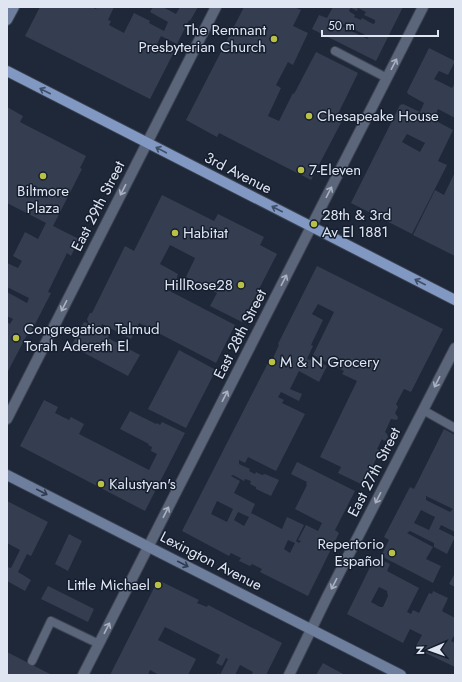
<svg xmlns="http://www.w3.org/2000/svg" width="462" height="682" font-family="Jost,sans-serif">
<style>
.building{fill:#343e50;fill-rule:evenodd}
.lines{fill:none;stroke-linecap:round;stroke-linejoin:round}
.lane-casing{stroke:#3c4352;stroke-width:10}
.street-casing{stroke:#3c4352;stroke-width:12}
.secondary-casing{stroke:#3c4352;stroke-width:12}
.primary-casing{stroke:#3c4352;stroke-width:12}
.lane{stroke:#5b667a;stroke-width:8}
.street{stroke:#5b667a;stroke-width:10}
.secondary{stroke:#6e7f9e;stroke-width:10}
.primary{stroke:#8198c2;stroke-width:10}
.oneway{stroke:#aab2c1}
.oneway2{stroke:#404f69}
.oneway3{stroke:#303b50}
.poi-dot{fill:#b9c046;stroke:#151e2e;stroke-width:1.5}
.labels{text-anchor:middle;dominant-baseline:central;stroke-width:3;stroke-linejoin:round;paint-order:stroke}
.poi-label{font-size:15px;fill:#dfe5f1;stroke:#151e2e;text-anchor:start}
.street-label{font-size:15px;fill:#dfe5f1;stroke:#151e2e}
</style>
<rect width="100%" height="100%" fill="#1f2839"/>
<g class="building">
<polygon points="40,7 91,7 96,9 97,7 114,7 108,20 111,21 109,25 124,33 134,13 150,21 149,23 164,31 168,22 150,12 153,7 163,7 176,14 180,7 198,7 190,21 189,20 177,44 161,36 157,44 174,52 150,99 25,36"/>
<polygon points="244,7 294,7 301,10 293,26 308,33 293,65 288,62 276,85 281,88 268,116 279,121 293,93 294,94 316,52 358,73 337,116 343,119 311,180 219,133 217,137 186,120"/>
<path d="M 333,7 L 379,7 L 381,8 L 403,7 L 376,61 L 312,29 L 319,15 L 327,18 ZM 351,8 L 357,11 L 358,8 L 366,12 L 364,15 L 375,20 L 375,23 L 373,24 L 362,18 L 361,20 L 354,17 L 355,15 L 350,12 L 349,10 ZM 344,24 L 367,36 L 368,39 L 341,26 Z"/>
<path d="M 429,48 L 455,61 L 448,75 L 439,71 L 434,79 L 452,88 L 455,83 L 455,118 L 438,109 L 436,114 L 439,116 L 437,120 L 438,122 L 453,130 L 438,161 L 447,165 L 412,234 L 351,203 L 400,105 L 403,104 L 420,112 L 424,103 L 408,94 L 407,92 ZM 407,134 L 425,143 L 420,152 L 402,142 Z"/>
<polygon points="7,107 23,116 20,122 86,156 80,168 82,169 53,226 79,239 71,256 67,253 48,292 51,293 30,334 28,333 7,373 7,322 10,324 13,319 7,316 7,292 27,303 29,298 7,287 7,263 18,268 22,261 13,256 25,232 38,239 46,223 7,203"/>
<polygon points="455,172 455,256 413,235 435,190 444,195"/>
<polygon points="162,195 214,221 218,214 264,237 260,245 277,254 242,322 210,306 217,293 186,277 195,258 170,245 160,264 178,274 177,277 178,282 176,287 164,288 235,325 216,363 139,323 131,339 102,324 99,330 109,335 108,338 140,355 128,376 71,346 84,322 89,324 87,319 90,313 92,313 125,246 134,251"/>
<path d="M 317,266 L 443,329 L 411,392 L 404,389 L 396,404 L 398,407 L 395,413 L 398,417 L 397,420 L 391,419 L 385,432 L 387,434 L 388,437 L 386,440 L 384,441 L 382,439 L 377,449 L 380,451 L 363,485 L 338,473 L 341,467 L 320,457 L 357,381 L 342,374 L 344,371 L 313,355 L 334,312 L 318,304 L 312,314 L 323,320 L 311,345 L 313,346 L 307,359 L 310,360 L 311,358 L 327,366 L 319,382 L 299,371 L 290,389 L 302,394 L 299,401 L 281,392 L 278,397 L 284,400 L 282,403 L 305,414 L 276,471 L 248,457 L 245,463 L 239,460 L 239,464 L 250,469 L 249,471 L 255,474 L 256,472 L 262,475 L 265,474 L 279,480 L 271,496 L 256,489 L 256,487 L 250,484 L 251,481 L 245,479 L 244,481 L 233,475 L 231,476 L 240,481 L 234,493 L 255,504 L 251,513 L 282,529 L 287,517 L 304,525 L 296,541 L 299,543 L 301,541 L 298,540 L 306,525 L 318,531 L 322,523 L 295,509 L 307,485 L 306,484 L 307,482 L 291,474 L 297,462 L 355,491 L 335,530 L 339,533 L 308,596 L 260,572 L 262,569 L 252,564 L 250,566 L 239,561 L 241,558 L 231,553 L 229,556 L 182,531 L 271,357 L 273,358 L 279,345 L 278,344 ZM 217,501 L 233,509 L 227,522 L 211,514 ZM 238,512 L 249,517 L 244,526 L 234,520 ZM 288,540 L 295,543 L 290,553 L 284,549 Z"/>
<polygon points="179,350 216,370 186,428 148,409"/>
<polygon points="44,400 58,407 55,413 69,420 71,417 84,424 79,434 149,470 157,454 151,451 152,447 148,445 149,444 120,429 130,411 156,424 157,423 160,425 162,422 185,433 145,511 20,446"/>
<path d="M 444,429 L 455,435 L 455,532 L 441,525 L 439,529 L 455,537 L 447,554 L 434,547 L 434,543 L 410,531 L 407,533 L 433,547 L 426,559 L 441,566 L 433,583 L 381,556 L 389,540 L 384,537 L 410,487 L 414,489 ZM 426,496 L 453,509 L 450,512 L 426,500 ZM 421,510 L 435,517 L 429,530 L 414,523 Z"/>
<polygon points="7,501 48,522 31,556 27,554 18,572 31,580 25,591 7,581 7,567 11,568 20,550 7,543"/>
<polygon points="69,534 82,541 68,571 55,564"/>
<path d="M 375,557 L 390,564 L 387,571 L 419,588 L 407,612 L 411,614 L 413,610 L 419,613 L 429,593 L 432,594 L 433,591 L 448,598 L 442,611 L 455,618 L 455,634 L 451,641 L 455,643 L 455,667 L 415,648 L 422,635 L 410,629 L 403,643 L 347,614 ZM 379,587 L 387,591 L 388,596 L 383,607 L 380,607 L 371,602 Z"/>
<polygon points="455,573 455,587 449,584"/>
<polygon points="158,580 199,600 197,603 207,607 208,605 282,643 266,675 251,675 253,672 240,665 235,675 217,675 218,673 220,675 228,659 226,658 222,666 216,663 220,655 165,627 158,640 196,659 188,675 159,675 150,670 148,675 110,675"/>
<polygon points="48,586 94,609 88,622 41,599"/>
<polygon points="7,652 52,675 7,675"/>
<polygon points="323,663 345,675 316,675"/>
</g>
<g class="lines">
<defs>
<g id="lane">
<polyline points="335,51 387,78"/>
<polyline points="423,410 455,428"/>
<polyline points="32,661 51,621 99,644"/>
</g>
<g id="street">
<polyline points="7,419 216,7"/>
<polyline points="83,675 423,7"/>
<polyline points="289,675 327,597 455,348"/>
</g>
<g id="secondary">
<polyline points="7,20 14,7"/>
<polyline points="7,475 401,675"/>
</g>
<polyline id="primary" points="7,71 455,300"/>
</defs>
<use href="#lane" class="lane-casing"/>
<use href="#street" class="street-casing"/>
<use href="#secondary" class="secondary-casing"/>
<use href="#primary" class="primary-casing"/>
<use href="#lane" class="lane"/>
<use href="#street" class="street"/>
<use href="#secondary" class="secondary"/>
<use href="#primary" class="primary"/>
</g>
<defs><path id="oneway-shaft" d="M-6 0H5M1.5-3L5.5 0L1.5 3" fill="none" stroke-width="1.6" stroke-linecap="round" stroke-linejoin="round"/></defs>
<g class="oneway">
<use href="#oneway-shaft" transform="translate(394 64) rotate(-63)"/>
<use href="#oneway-shaft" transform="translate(123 190) rotate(117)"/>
<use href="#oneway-shaft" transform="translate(329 192) rotate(-63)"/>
<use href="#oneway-shaft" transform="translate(284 280) rotate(-63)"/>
<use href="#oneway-shaft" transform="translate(64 306) rotate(117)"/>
<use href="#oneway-shaft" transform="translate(437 382) rotate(117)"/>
<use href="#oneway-shaft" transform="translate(225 396) rotate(-63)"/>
<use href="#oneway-shaft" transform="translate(378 498) rotate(117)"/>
<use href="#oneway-shaft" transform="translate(166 512) rotate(-63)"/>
<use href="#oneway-shaft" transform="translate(334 584) rotate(117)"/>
<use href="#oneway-shaft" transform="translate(107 628) rotate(-63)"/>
</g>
<g class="oneway2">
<use href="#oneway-shaft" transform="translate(45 91) rotate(-153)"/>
<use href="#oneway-shaft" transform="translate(161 150) rotate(-152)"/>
<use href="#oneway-shaft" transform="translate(277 209) rotate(-153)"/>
<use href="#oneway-shaft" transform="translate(420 282) rotate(-153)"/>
</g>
<g class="oneway3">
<use href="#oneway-shaft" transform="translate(42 492) rotate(27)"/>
<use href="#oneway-shaft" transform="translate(183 564) rotate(27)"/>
</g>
<g class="poi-dot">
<circle cx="274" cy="39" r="4"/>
<circle cx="309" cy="116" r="4"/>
<circle cx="301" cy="170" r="4"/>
<circle cx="43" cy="176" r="4"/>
<circle cx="314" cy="224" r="4"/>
<circle cx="175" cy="233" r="4"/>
<circle cx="241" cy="285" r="4"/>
<circle cx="16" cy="338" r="4"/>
<circle cx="272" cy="362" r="4"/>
<circle cx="101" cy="484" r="4"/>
<circle cx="392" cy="553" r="4"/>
<circle cx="158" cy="585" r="4"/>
</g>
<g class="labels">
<g class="poi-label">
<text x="266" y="30" text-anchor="end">The Remnant<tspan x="266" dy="17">Presbyterian Church</tspan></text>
<text x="317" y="116">Chesapeake House</text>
<text x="309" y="170">7-Eleven</text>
<text x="43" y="191" text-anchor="middle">Biltmore<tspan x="43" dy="17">Plaza</tspan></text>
<text x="322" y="215">28th &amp; 3rd<tspan x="322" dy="17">Av El 1881</tspan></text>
<text x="183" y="233">Habitat</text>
<text x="233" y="285" text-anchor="end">HillRose28</text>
<text x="24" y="329">Congregation Talmud<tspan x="24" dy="17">Torah Adereth El</tspan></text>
<text x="280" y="362">M &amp; N Grocery</text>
<text x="109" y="484">Kalustyan's</text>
<text x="384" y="544" text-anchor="end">Repertorio<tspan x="384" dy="17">Español</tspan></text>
<text x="150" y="585" text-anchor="end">Little Michael</text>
</g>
<g class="street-label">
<text transform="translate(238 173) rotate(27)">3rd Avenue</text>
<text transform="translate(98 206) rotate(-63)">East 29th Street</text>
<text transform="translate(240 334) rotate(-63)">East 28th Street</text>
<text transform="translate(374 472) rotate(-63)">East 27th Street</text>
<text transform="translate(211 561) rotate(27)">Lexington Avenue</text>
</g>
</g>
<rect width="462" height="682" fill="none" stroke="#dfe5f1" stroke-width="16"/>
<g transform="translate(430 650) rotate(268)" stroke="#151e2e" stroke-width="3" paint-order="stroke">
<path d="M0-3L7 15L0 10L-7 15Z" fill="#dfe5f1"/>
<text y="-6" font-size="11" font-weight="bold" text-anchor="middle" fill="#dfe5f1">N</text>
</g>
<path d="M322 30v6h116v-6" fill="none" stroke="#dfe5f1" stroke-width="2"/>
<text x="328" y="30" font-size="12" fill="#dfe5f1" stroke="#151e2e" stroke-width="3" paint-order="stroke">50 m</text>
</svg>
